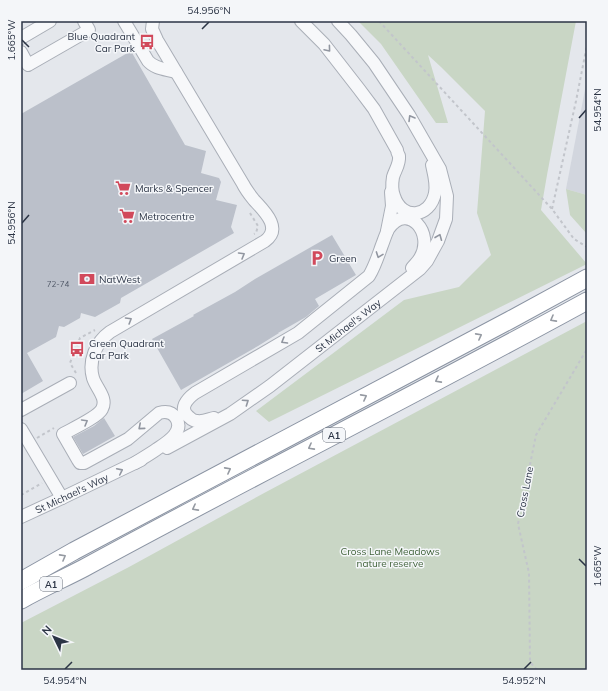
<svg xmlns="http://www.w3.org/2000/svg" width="608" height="691" font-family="Mulish,sans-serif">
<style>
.built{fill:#d2d6de}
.green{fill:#c9d6c5}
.building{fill:#bbc0ca}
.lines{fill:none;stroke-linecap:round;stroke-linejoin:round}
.minor-casing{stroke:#a9aeb7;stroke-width:14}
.highway-casing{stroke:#8b94a3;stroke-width:19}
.path{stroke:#c2c5cb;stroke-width:2;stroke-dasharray:3 3;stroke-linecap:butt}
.minor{stroke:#f7f8fa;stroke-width:12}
.highway{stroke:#fff;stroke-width:17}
.oneway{stroke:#9196a0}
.oneway2{stroke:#959aa2}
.ticks{fill:none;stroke:#2b3445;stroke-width:1.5}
.labels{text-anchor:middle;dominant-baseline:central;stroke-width:3;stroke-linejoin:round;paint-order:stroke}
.number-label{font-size:8px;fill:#4f5766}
.shield{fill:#f4f6f9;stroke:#676e7b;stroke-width:1}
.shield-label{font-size:9px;font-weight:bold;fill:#2b3445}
.poi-label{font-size:10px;fill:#2b3445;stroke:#f4f6f9;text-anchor:start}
.street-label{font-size:10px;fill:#2b3445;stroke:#f4f6f9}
.park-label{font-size:10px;fill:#3f6138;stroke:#f4f6f9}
.neatline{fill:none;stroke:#2b3445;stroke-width:1.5}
.ticks-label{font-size:10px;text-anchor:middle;fill:#2b3445}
</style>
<rect width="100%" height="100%" fill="#e4e7ec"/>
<polygon class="built" points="587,79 587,195 566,189"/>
<g class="green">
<polygon points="358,21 576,21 547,175 541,210 587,264 269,422 256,411 404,300 459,287 491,255 477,213 485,111 441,67 428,55 448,123 436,123 381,44"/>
<polygon points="566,189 587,195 587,234 570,215"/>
<polygon points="587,321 587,670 21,670 21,623 129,567 266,492"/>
</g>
<g class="building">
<polygon points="131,51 185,145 206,151 201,173 219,178 221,182 216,200 237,205 231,227 234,233 121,298 120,303 95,317 81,313 80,318 64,327 59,326 56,337 27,353 43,381 21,394 21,114"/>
<polygon points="332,235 356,275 315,299 319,306 306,317 278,333 279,333 258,346 181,390 152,339 194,316 193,315 235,292 255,279"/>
<polygon points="104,418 115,436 83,454 73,437 94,426"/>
</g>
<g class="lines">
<defs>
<g id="minor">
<path d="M 124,21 L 148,61 C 155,69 166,69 176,72"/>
<path d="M 301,21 L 324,44 L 359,89 L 374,109 L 397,150 C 397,152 398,154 399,156 C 400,164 395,170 393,177 C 392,183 392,191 394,196 C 402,221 430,218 435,193 C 437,184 434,174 432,165"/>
<polyline points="21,38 50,21"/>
<polyline points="21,52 28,65 89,30 84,21"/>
<polyline points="387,231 392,206 391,192"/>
<polyline points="21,410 70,383"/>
<path d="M 214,418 C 209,419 203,422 197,421 C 194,421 191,419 189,417 C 178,409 187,399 195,393 L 298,333 L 369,276 C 375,266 378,256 382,245 C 384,240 386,233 389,228 C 408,202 435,233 420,258 C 418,262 414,265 412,268"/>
<polyline points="21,429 62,498"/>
<path id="s1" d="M 167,448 L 230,414 L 270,386 L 420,269 L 427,261 L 438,241 L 446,219 L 447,196 L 440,169 L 409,115 L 374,63 L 351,35 L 338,21"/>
<path d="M 135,463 C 143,458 150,454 157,449 C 166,443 185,432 176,418 C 172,412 166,411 159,413 L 128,439 L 84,463 L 80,463 L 78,460 L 63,434 C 72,429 98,417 102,409 C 108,398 96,388 93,378 C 88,361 96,342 110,332 L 265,241 C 283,228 263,210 254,200 C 250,195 246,190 243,184 L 157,40 L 152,29 L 153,21"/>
<path id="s2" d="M 21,517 L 62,498 L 141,460"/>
</g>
<g id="highway">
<polyline points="21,581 74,551 510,320 587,278"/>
<path d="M 21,600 C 42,588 63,579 84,568 C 251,477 421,392 587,301"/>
</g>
</defs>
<use href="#minor" class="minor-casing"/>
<use href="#highway" class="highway-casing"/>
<g class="path">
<polyline points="379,21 552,209 574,239 587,247"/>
<polyline points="552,209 576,101 587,45"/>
<polyline points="250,213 258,226 256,233 254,234"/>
<polyline points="76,373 70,363 80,338 95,330"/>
<polyline points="37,438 54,428"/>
<polyline points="21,495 42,483"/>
<polyline points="537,670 530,662 529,573 518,524 536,435 587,349"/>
</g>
<use href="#minor" class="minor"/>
<use href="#highway" class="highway"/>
</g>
<defs><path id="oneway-chevron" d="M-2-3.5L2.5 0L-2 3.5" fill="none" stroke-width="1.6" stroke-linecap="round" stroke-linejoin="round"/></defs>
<g class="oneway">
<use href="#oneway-chevron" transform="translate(328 49) rotate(50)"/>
<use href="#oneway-chevron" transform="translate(411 118) rotate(-121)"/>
<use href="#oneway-chevron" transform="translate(439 237) rotate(-68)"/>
<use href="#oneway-chevron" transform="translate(242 255) rotate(-30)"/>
<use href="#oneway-chevron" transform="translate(379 255) rotate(110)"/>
<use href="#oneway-chevron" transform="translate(129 320) rotate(-31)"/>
<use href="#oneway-chevron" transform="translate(284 341) rotate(150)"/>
<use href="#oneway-chevron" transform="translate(246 402) rotate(-34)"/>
<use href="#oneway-chevron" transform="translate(85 422) rotate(-30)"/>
<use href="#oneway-chevron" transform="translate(141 427) rotate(139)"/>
<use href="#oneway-chevron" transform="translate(120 471) rotate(-26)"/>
</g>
<g class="oneway2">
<use href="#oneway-chevron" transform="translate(553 319) rotate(151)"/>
<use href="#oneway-chevron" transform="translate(479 336) rotate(-28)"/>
<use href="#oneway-chevron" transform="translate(438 380) rotate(152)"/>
<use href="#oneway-chevron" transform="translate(364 397) rotate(-28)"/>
<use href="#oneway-chevron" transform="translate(311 447) rotate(152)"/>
<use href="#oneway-chevron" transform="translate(228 470) rotate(-28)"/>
<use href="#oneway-chevron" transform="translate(195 508) rotate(152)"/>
<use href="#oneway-chevron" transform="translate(63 557) rotate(-29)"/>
</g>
<path class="ticks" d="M 202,29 L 209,22M 22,40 L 29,47M 579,118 L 586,110M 22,223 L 29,215M 579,559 L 586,566M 65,669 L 72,662M 524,669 L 531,662"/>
<defs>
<symbol id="bus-bare" viewBox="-9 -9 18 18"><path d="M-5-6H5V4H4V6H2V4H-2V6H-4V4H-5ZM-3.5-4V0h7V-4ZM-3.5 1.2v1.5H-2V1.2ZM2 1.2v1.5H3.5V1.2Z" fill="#d1495b" stroke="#f4f6f9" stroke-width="2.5" paint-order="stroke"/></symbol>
<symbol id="supermarket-bare" viewBox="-9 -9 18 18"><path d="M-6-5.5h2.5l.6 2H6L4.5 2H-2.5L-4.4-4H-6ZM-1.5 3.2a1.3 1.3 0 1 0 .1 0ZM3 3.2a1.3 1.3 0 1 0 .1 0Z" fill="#d1495b" stroke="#f4f6f9" stroke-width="2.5" paint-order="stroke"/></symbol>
<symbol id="parking-bare" viewBox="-9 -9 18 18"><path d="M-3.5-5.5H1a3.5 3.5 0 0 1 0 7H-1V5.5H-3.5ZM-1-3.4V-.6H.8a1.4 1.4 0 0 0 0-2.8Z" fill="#d1495b" stroke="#f4f6f9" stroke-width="2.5" paint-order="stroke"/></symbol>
<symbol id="bank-bare" viewBox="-9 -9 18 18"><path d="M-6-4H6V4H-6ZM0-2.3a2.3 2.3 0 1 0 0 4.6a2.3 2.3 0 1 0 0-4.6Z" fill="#d1495b" stroke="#f4f6f9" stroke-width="2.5" paint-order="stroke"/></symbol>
</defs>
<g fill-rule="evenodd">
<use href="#bus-bare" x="136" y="31" width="22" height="22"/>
<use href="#supermarket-bare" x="112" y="177" width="22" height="22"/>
<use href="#supermarket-bare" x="116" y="205" width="22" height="22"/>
<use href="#parking-bare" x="306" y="247" width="22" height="22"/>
<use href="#bank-bare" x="76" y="268" width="22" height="22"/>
<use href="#bus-bare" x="66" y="338" width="22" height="22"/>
</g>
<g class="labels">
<g class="number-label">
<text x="58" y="284">72-74</text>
</g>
<g class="shield">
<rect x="323" y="428" width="22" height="14" rx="3"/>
<rect x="40" y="577" width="22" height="14" rx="3"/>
</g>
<g class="shield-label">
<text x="334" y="435">A1</text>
<text x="51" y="584">A1</text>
</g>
<g class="poi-label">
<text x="135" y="36" text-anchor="end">Blue Quadrant<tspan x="135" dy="12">Car Park</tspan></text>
<text x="135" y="188">Marks &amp; Spencer</text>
<text x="139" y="216">Metrocentre</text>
<text x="329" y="258">Green</text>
<text x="99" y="279">NatWest</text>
<text x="89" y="343">Green Quadrant<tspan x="89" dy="12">Car Park</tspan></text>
</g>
<g class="street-label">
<text stroke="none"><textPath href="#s1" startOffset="219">St Michael's Way</textPath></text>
<text transform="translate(525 492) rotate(-79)">Cross Lane</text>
<text stroke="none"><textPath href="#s2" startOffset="56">St Michael's Way</textPath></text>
</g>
<g class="park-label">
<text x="390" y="551">Cross Lane Meadows<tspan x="390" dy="12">nature reserve</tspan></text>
</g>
</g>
<rect width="608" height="691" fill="none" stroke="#f4f6f9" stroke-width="44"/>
<g transform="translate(54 637) rotate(313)" stroke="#f4f6f9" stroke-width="3" paint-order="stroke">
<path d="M0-3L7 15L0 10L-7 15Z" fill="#2b3445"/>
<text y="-6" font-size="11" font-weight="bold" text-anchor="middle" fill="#2b3445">N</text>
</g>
<rect x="22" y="22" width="564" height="647" class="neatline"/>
<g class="ticks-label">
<text x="209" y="14">54.956°N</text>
<text transform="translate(11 40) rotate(-90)" y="4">1.665°W</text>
<text transform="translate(597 110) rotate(-90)" y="4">54.954°N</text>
<text transform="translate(11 223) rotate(-90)" y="4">54.956°N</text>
<text transform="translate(597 566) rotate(-90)" y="4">1.665°W</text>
<text x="65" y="684">54.954°N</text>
<text x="524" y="684">54.952°N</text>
</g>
</svg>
